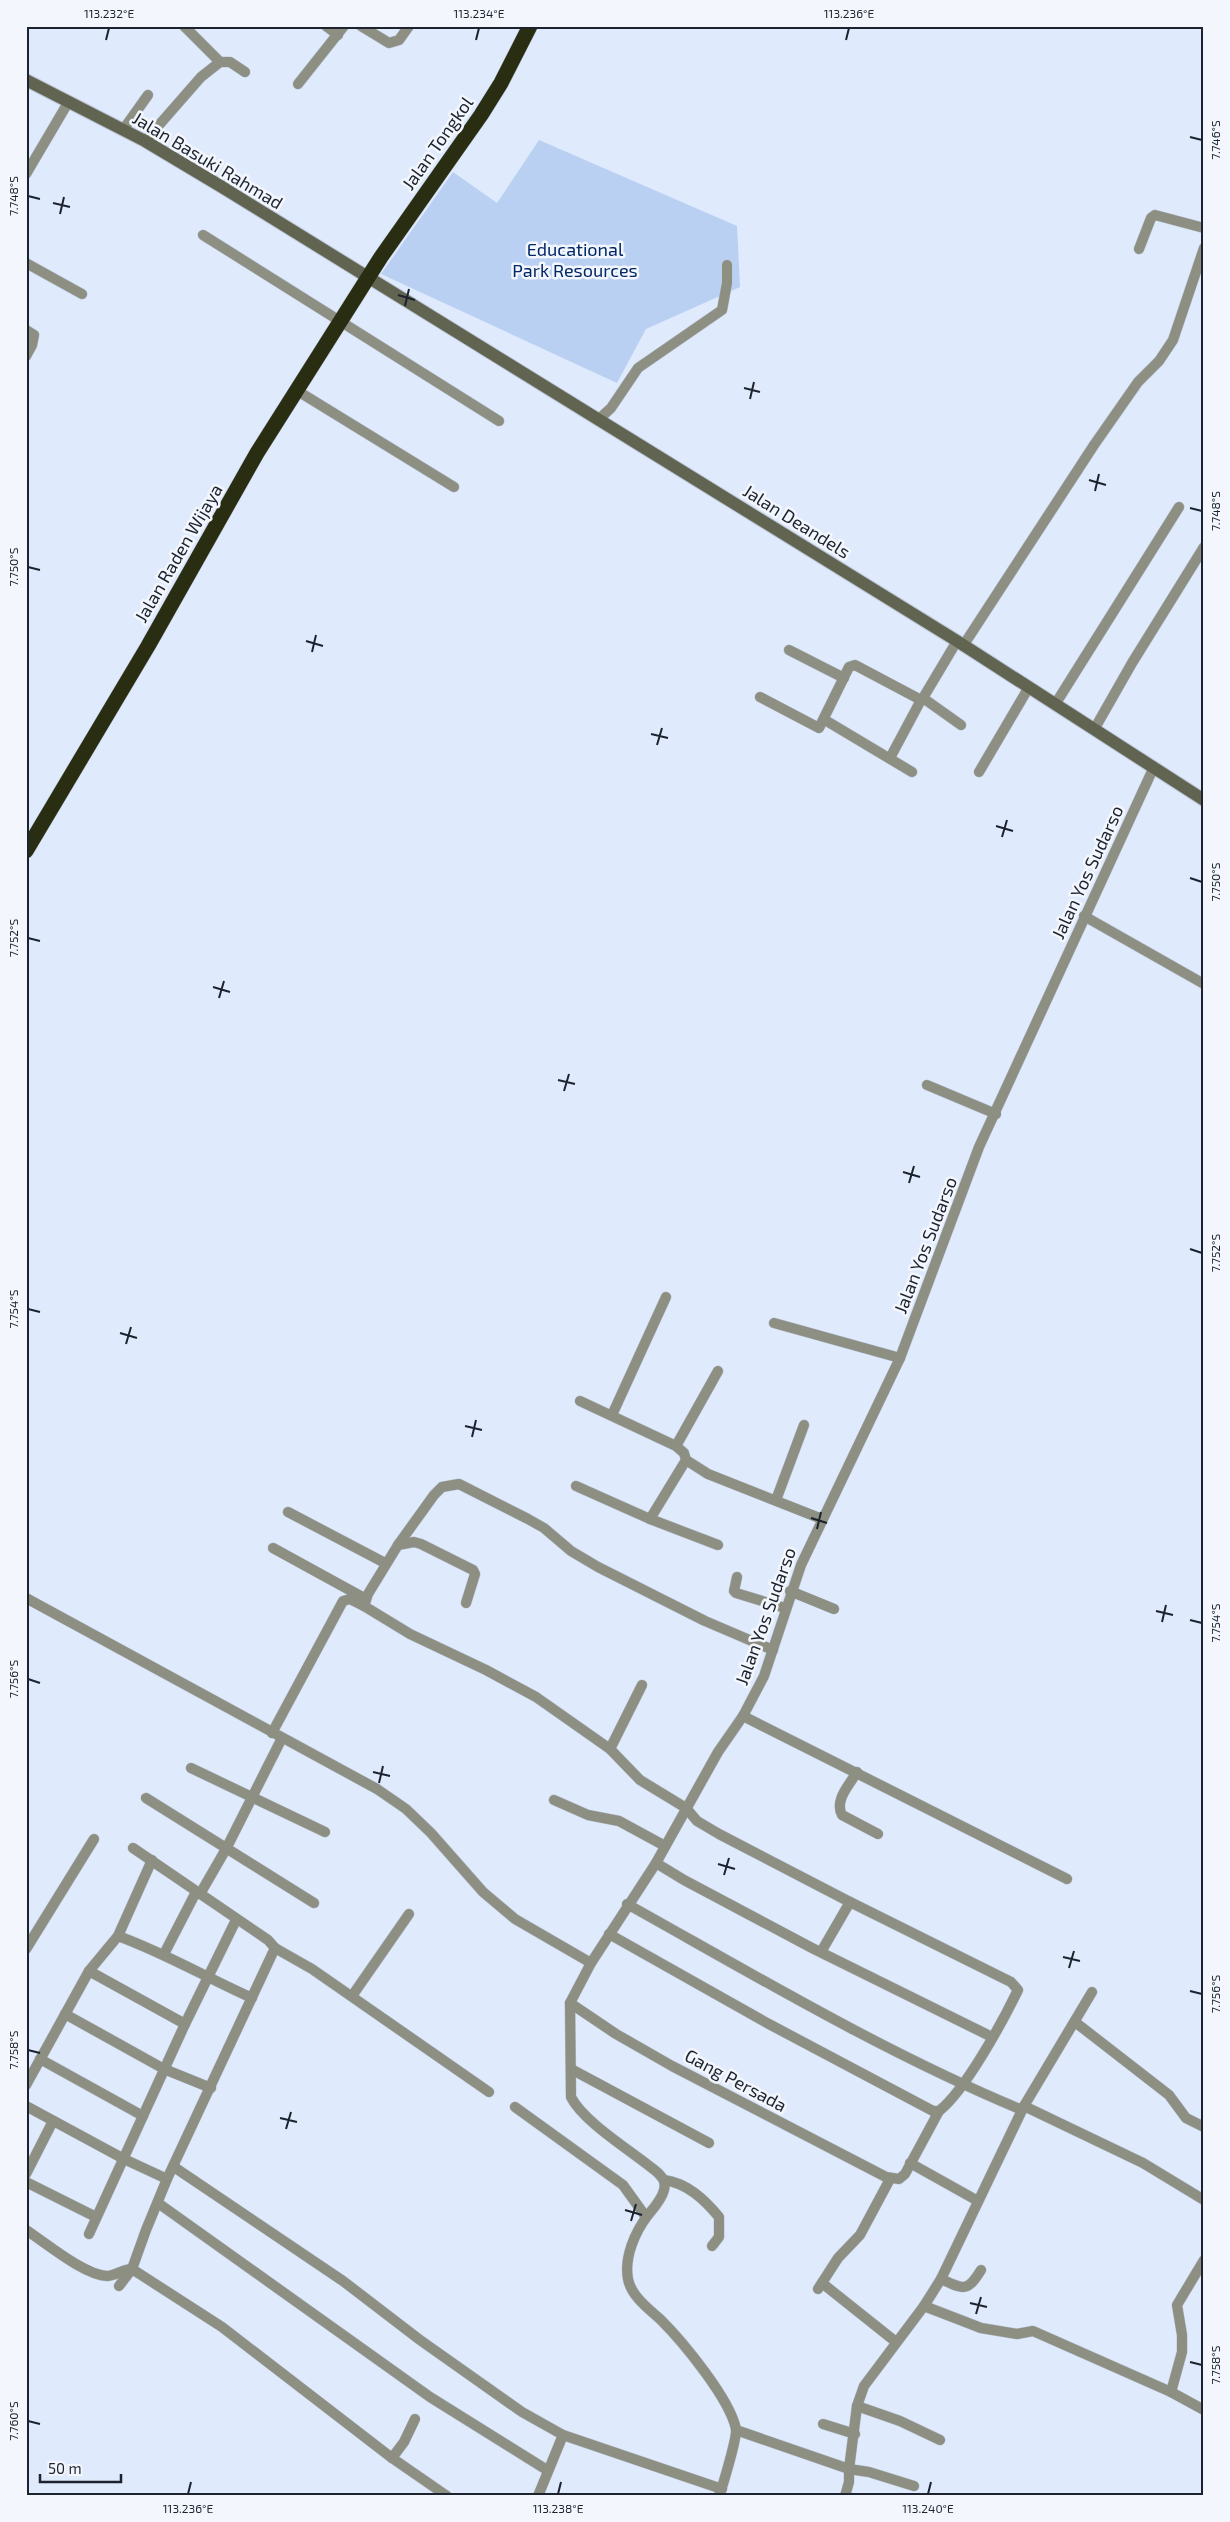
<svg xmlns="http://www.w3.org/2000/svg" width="1230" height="2522" font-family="'Exo 2',sans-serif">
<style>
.green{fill:#b9d0f2}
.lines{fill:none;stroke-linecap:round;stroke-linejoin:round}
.street-casing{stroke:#bcc6d7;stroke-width:11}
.secondary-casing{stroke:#bcc6d7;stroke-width:14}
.highway-casing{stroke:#bcc6d7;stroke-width:16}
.street{stroke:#8c8f81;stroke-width:10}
.secondary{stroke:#606450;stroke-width:12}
.highway{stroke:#292e12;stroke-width:15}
.ticks{fill:none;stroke:#1c232e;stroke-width:2}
.labels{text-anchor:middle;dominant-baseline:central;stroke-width:5;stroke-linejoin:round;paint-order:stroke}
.street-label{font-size:18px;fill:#1c232e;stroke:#f3f7fd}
.park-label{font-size:18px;fill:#002766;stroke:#f3f7fd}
.neatline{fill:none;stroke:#1c232e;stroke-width:2}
.ticks-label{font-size:12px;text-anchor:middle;fill:#1c232e}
</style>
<rect width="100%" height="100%" fill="#dfeafc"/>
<polygon class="green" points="539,140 737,226 740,287 646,329 617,383 381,274 453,172 497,203"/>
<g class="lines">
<defs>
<g id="street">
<polyline points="184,26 220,62"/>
<polyline points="326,26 338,35"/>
<polyline points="361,26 389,43 399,40 409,26"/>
<polyline points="298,84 344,26"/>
<polyline points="123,130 148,95"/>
<polyline points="145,141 201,77 220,62 230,62 245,72"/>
<polyline points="26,174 69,101"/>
<polyline points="203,235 499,421"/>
<polyline points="1139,249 1151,218 1155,215 1204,228"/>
<polyline points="26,263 82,294"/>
<polyline points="26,330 34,335 32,345 26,356"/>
<polyline points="296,390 454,487"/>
<polyline points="598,420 611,408 638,368 722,310 727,283 727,265"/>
<polyline points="963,646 1094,445 1138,382 1159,361 1173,340 1204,248"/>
<polyline points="789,650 844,678"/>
<polyline points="760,697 819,728 849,667 855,665 921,700 923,698 961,725"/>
<polyline points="923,698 957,641"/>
<polyline points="1056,703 1179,507"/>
<polyline points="825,720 912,772"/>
<polyline points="1095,728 1132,663 1204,547"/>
<polyline points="890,758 921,700"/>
<polyline points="979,772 1029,687"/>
<polyline points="1084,916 1204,984"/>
<polyline points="927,1085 996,1114"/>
<polyline points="774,1323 900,1358"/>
<polyline points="580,1401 676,1446 684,1453 686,1460 708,1474 822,1519"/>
<polyline points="612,1415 666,1297"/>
<polyline points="676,1446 718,1371"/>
<polyline points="686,1460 650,1519 718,1545"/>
<polyline points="576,1486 650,1519"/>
<polyline points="776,1500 804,1425"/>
<polyline points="288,1512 385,1563"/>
<polyline points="398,1545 434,1495 442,1487 459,1484 528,1519 544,1528 571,1551 598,1567 705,1621 773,1650"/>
<polyline points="273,1548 366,1599"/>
<polyline points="737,1577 734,1591 736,1593 785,1608"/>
<polyline points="790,1591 834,1609"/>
<polyline points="26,1598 377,1789 406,1809 431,1833 483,1892 515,1919 591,1963"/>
<path d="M 364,1606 L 410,1634 L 486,1670 L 536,1697 L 610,1749 L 640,1780 L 686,1808 L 697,1821 L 719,1834 L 848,1901 L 1011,1982 L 1018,1990 C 1003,2021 965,2091 939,2111 L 933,2111 L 767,2023 L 609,1934"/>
<polyline points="743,1716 1067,1879"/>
<polyline points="272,1733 343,1601 350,1599 364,1606 368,1594 398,1545 414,1542 421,1544 473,1570 475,1574 466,1603"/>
<polyline points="610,1749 642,1685"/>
<polyline points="191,1768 325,1832"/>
<path d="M 857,1772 C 850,1784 834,1800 842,1815 L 878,1834"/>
<polyline points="146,1798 314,1903"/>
<polyline points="554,1800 588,1815 619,1821 665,1846"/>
<polyline points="133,1848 268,1940 275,1948 167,2179"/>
<polyline points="656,1863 684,1880 812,1948 992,2037"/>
<polyline points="200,1894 226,1849 282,1738"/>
<path d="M 627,1904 C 756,1976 885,2053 1022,2110"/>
<polyline points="118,1936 152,1860"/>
<polyline points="275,1948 312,1969 489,2092"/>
<polyline points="26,1949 94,1839"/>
<polyline points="821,1952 850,1902"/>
<polyline points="164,1954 196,1892"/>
<polyline points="89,1971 185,2024"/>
<polyline points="352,1996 409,1914"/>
<polyline points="570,2003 616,2034 672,2066 886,2177 899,2179 905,2174 939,2111"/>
<polyline points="65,2014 164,2069 211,2088"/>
<polyline points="1075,2022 1169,2095 1186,2118 1204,2127"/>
<polyline points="40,2059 143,2116"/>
<polyline points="571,2069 709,2143"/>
<path d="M 26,2085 L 89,1971 L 118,1936 C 165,1953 207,1978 252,1998"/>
<polyline points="26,2106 124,2159 167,2179 146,2230 132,2269 119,2286"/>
<polyline points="1024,2106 1092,1992"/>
<polyline points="515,2107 623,2185 646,2217"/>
<polyline points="910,2163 978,2201"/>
<polyline points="174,2167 343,2281 420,2340 522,2412 563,2435 538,2496"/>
<polyline points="26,2174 53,2121"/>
<path d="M 664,2180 C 687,2183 704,2199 719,2217 L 719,2237 L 712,2246"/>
<polyline points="26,2182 96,2217"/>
<polyline points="158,2203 430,2397 547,2470"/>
<path d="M 26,2230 C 46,2243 84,2275 107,2276 C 115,2276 123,2269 132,2269 L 222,2327 L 392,2458 L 447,2496"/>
<polyline points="89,2234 185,2024 236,1920"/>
<polyline points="1204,2260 1177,2305 1182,2335 1182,2352 1171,2392 1204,2410"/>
<path d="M 941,2279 C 963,2289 967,2293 981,2270"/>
<polyline points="822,2283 896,2342"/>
<polyline points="818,2289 838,2258 860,2235 890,2179"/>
<polyline points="924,2306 941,2279 1024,2106 1143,2163 1204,2200"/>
<polyline points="857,2406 900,2421 940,2440"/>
<polyline points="823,2424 855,2434"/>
<polyline points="736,2430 849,2469 857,2406 864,2386 924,2306 981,2328 1017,2334 1033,2331 1171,2392"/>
<polyline points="563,2435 722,2489"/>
<polyline points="392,2458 404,2442 415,2419"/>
<path d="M 719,2496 C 723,2485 737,2438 736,2429 C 730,2399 683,2342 661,2320 C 649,2309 631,2296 628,2279 C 624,2257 635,2232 648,2215 C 654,2208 662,2199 664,2190 C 666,2182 663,2178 658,2173 C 635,2153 584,2123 571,2097 L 570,2003 L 591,1963 L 656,1863 L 718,1752 L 743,1716 L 764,1676 L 801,1565 L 900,1358 L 979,1147 L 1153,769"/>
<polyline points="845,2496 849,2482 849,2469 869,2472 914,2486"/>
</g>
<polyline id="secondary" points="26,80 145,141 222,187 957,641 1204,800"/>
<polyline id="highway" points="26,851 148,646 257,453 381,257 481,115 501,83 530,26"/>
</defs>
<use href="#street" class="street-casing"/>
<use href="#secondary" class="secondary-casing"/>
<use href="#highway" class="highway-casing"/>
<use href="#street" class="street"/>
<use href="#secondary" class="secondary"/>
<use href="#highway" class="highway"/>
</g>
<path class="ticks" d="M 106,40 L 109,28M 476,40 L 479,28M 846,40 L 849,28M 1190,137 L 1202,140M 28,196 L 40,199M 53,203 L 70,207M 60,214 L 64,197M 398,295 L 415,300M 405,306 L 409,289M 744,388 L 760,392M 750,399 L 754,382M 1089,480 L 1106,485M 1095,491 L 1099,474M 1190,508 L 1202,511M 28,567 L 40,570M 306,641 L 323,646M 312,652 L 316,635M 651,734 L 668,738M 657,745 L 662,728M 996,826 L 1013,831M 1002,837 L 1007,820M 1190,878 L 1202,882M 28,938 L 40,941M 213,987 L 230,992M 219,998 L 224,981M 558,1080 L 575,1084M 564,1091 L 569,1074M 903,1172 L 920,1177M 909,1183 L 914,1166M 1190,1249 L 1202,1253M 28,1309 L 40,1312M 120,1333 L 137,1338M 126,1344 L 131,1327M 465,1426 L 482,1430M 472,1437 L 476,1420M 811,1518 L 827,1523M 817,1529 L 821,1512M 1156,1611 L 1173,1615M 1190,1620 L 1202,1623M 1162,1622 L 1166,1605M 28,1679 L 40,1683M 373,1772 L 390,1776M 379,1783 L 383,1766M 718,1864 L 735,1869M 724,1875 L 729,1858M 1063,1957 L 1080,1961M 1069,1968 L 1074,1951M 1190,1991 L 1202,1994M 28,2050 L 40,2053M 280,2118 L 297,2122M 286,2129 L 291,2112M 625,2210 L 642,2215M 631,2221 L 636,2204M 970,2303 L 987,2307M 976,2314 L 981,2297M 1190,2362 L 1202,2365M 28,2421 L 40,2424M 188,2494 L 191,2482M 558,2494 L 561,2482M 928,2494 L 931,2482"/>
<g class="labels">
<g class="street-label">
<text transform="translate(437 143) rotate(-55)">Jalan Tongkol</text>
<text transform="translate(208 160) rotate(31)">Jalan Basuki Rahmad</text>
<text transform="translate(797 521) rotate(32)">Jalan Deandels</text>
<text transform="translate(178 553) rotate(-60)">Jalan Raden Wijaya</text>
<text transform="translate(1087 872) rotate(-65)">Jalan Yos Sudarso</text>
<text transform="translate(925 1245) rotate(-69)">Jalan Yos Sudarso</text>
<text transform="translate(765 1616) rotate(-70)">Jalan Yos Sudarso</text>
<text transform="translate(736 2080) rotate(28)">Gang Persada</text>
</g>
<g class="park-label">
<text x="575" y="249">Educational<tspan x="575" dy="21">Park Resources</tspan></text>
</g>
</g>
<rect width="1230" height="2522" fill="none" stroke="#f3f7fd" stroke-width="55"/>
<path d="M40 2474v8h81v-8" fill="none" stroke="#1c232e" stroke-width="2.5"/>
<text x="48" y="2474" font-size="15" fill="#1c232e" stroke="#f3f7fd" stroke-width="4" paint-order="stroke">50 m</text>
<rect x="28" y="28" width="1174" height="2466" class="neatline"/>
<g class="ticks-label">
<text x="109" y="18">113.232°E</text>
<text x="479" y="18">113.234°E</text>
<text x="849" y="18">113.236°E</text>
<text transform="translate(1216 140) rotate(-90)" y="4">7.746°S</text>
<text transform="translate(14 196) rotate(-90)" y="4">7.748°S</text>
<text transform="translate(1216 511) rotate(-90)" y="4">7.748°S</text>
<text transform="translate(14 567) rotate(-90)" y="4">7.750°S</text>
<text transform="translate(1216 882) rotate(-90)" y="4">7.750°S</text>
<text transform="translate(14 938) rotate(-90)" y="4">7.752°S</text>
<text transform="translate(1216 1253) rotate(-90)" y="4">7.752°S</text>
<text transform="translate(14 1309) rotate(-90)" y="4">7.754°S</text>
<text transform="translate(1216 1623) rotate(-90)" y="4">7.754°S</text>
<text transform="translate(14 1679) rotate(-90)" y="4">7.756°S</text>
<text transform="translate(1216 1994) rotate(-90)" y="4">7.756°S</text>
<text transform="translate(14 2050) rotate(-90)" y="4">7.758°S</text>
<text transform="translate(1216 2365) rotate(-90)" y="4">7.758°S</text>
<text transform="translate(14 2421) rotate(-90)" y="4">7.760°S</text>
<text x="188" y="2513">113.236°E</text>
<text x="558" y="2513">113.238°E</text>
<text x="928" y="2513">113.240°E</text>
</g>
</svg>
